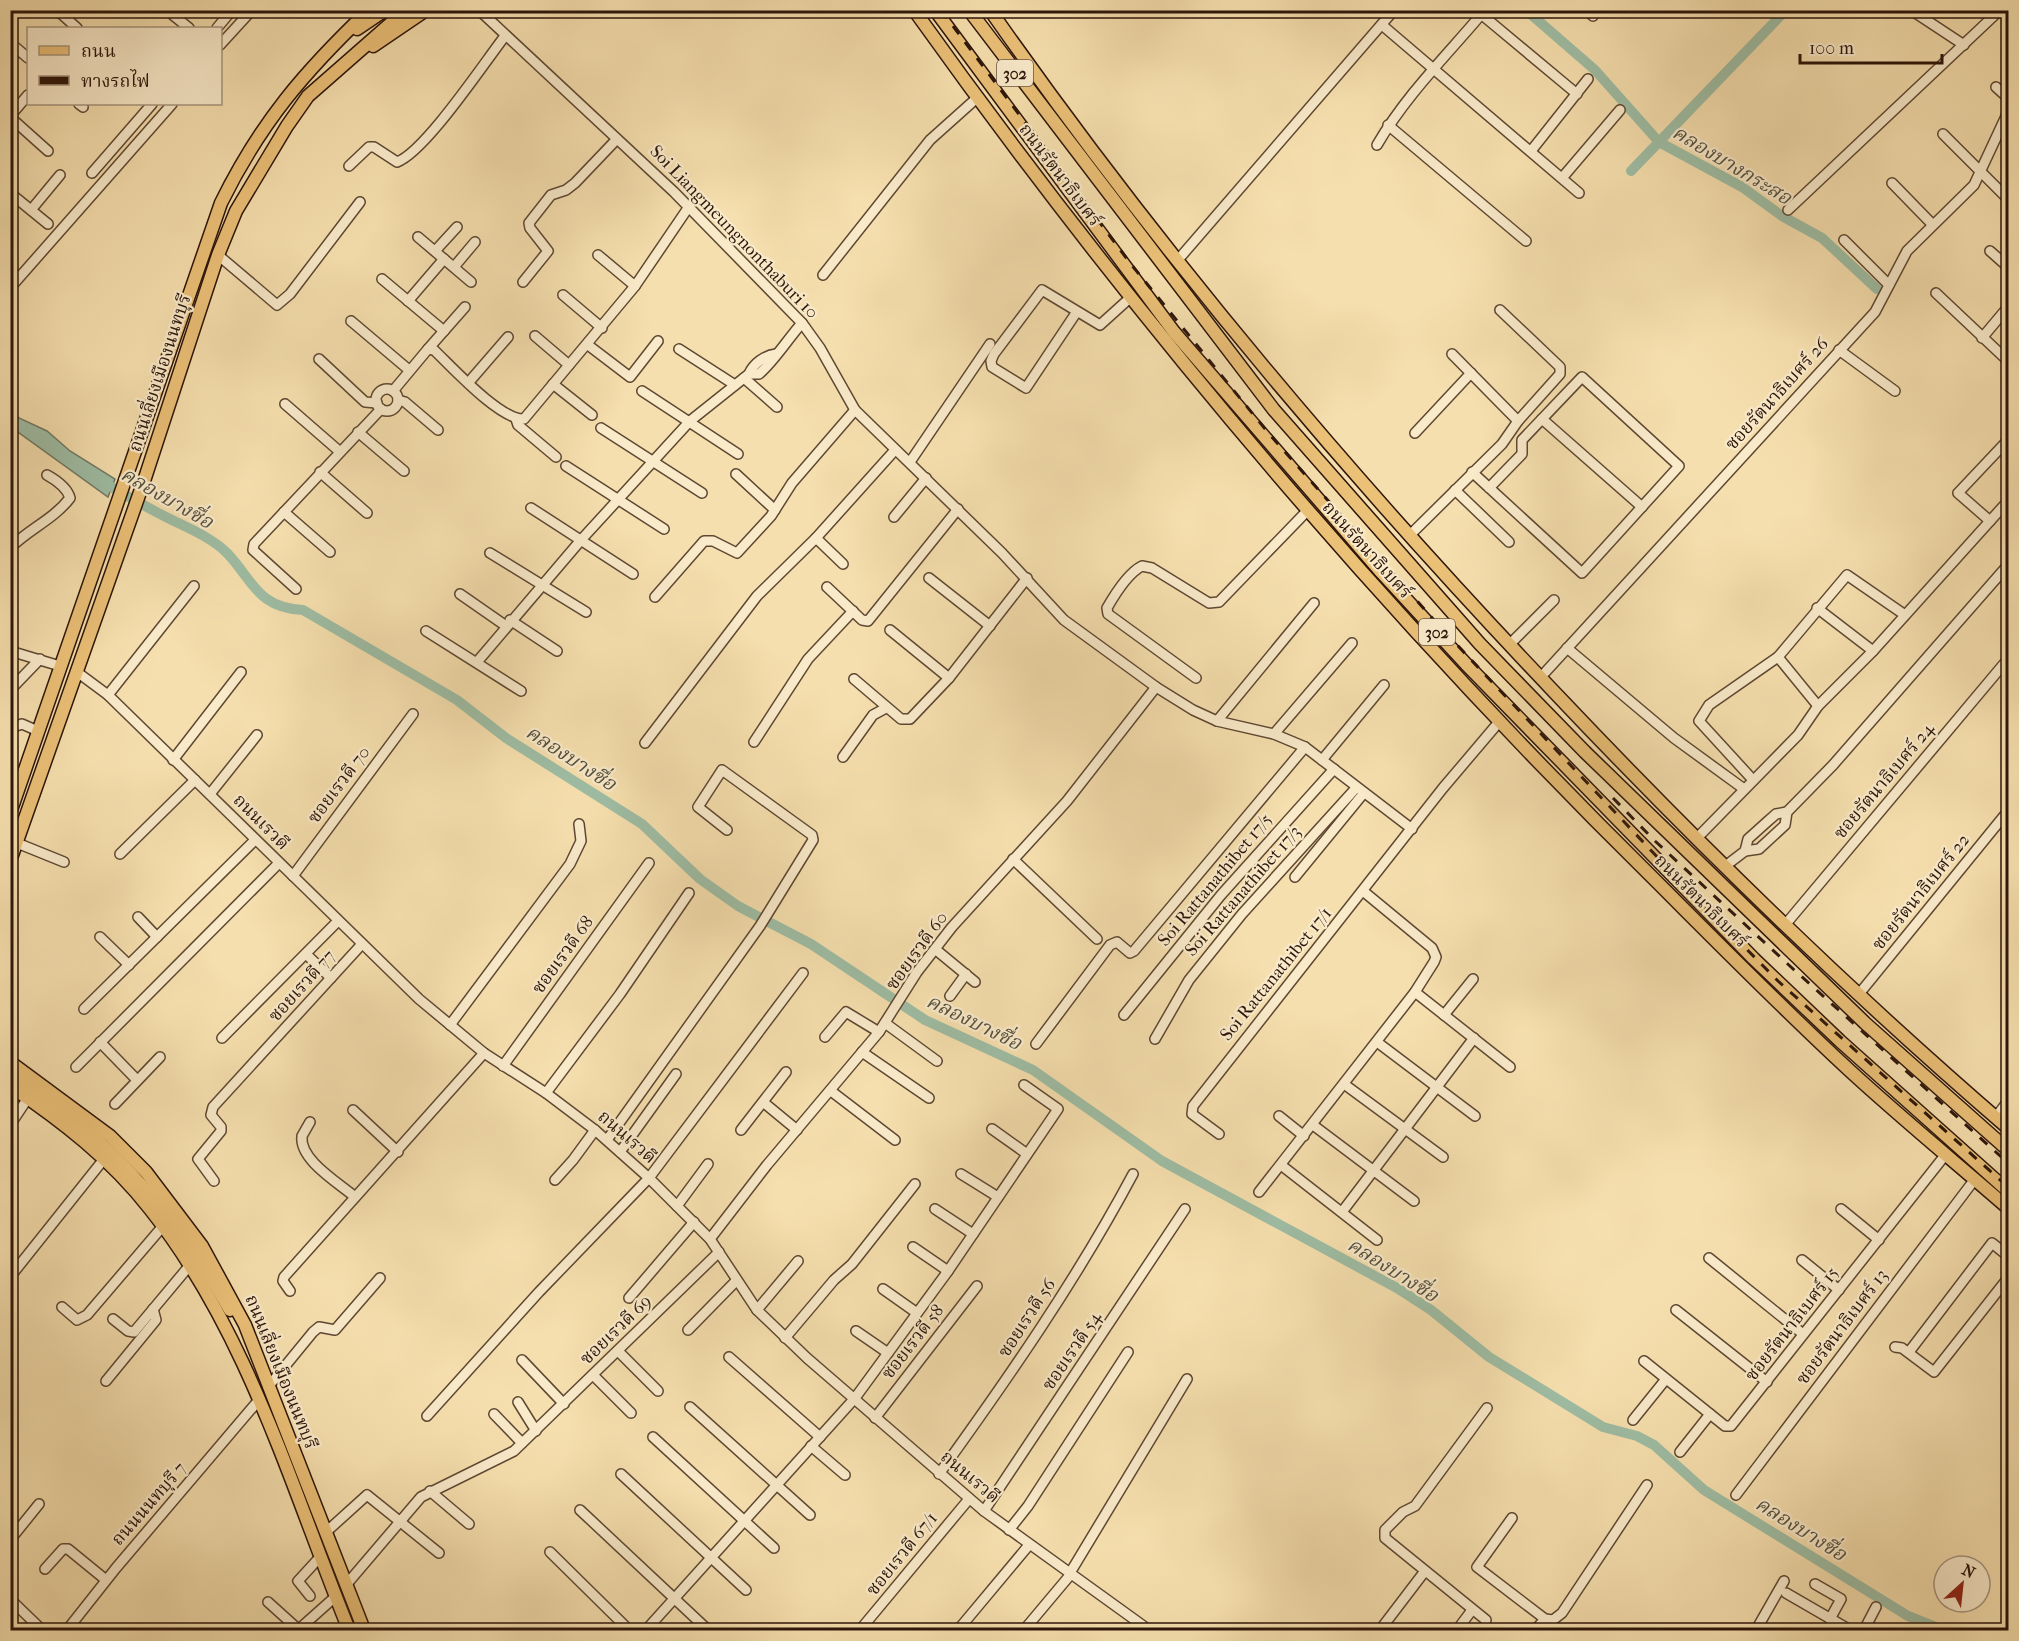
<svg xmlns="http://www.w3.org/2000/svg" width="2019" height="1641" font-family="'IM FELL French Canon','Noto Serif Thai',serif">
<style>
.water{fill:#9ebda4;stroke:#707a66;stroke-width:1.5}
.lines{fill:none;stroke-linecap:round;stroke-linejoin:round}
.canal{stroke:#9ebda4;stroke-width:10}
.minor-casing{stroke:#5e4833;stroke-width:12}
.major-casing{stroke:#2c150a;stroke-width:15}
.minor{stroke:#f9eaca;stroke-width:9}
.major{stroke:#ebc077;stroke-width:12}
.rail{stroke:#2c150a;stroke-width:3;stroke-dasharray:10 10;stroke-linecap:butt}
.labels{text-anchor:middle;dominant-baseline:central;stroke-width:4.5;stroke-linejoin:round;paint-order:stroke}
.shield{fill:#f9eaca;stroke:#6a5544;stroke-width:1.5}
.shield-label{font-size:16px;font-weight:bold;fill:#2c150a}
.street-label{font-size:18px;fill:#2c150a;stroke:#f9eaca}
.water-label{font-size:20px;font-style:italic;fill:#545040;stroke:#f9eaca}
</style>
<rect width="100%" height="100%" fill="#f6dfae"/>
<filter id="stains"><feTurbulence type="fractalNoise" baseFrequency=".00333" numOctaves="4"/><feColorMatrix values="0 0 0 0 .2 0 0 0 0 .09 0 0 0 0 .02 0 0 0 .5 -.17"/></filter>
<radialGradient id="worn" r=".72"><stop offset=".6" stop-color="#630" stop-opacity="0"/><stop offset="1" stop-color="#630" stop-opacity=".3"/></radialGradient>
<polygon class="water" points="11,409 19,418 47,431 70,451 115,479 108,497 11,427"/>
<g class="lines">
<g class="canal">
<polyline points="1526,10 1595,70 1659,142 1742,187 1782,216 1822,238 1877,289"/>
<polyline points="1631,171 1786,10"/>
<path d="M 99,480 C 121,492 142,505 164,516 C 185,527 212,537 228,554 C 253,581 258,608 303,610 L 457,700 L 506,738 L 642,824 L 700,879 L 738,906 L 811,944 L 925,1020 L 1033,1070 L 1162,1161 L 1397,1288 L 1431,1310 L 1489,1357 L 1603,1427 L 1637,1436 L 1654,1445 L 1704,1490 L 1908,1616 L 1943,1630"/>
</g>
<defs>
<g id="minor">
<polyline points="57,10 77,28"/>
<polyline points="479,10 674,192 802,323 820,348 855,410 1002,553 1064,620 1156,687 1193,710 1217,721 1274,734 1305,747 1412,829"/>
<polyline points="1587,10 1593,16"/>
<polyline points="1911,10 1964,45"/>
<polyline points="168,11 189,28"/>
<polyline points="1481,14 1577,94"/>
<polyline points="1382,25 1579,193"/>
<polyline points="217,28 232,10"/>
<polyline points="220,45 252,10"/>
<polyline points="14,46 28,58"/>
<polyline points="1996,87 2008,98"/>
<polyline points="79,104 83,107"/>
<polyline points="10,116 28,95"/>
<polyline points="10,117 48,151"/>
<polyline points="1388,125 1526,241"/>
<polyline points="1943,134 2006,197"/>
<path d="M 1377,145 C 1406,95 1448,54 1485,10"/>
<polyline points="1531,151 1588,79"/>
<path d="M 349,166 L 369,147 L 374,147 L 397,162 C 425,152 484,63 505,36"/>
<polyline points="92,173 152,104"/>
<polyline points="1562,178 1620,110"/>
<polyline points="1892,183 1932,224"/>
<polyline points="10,193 48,224"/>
<polyline points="31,210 60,175"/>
<polyline points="1788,210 2000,10"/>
<polyline points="418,237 471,282"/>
<polyline points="1844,240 1889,285"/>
<polyline points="435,251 457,227"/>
<polyline points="1990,251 2008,267"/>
<polyline points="218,255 277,305 290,294 360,202"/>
<polyline points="598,255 635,286"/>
<polyline points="1177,261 1394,10"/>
<polyline points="454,267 475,242"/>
<polyline points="823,275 930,140 978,97"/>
<polyline points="382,279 444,331"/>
<polyline points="523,282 548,251 530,228 529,223 551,195 566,190 575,183 617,139"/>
<polyline points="10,288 172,104"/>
<polyline points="1936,293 2008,361"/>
<polyline points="563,295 602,328"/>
<polyline points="408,301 444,259"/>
<polyline points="1076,313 1026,388 992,367 991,361 994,354 1042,290 1100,325 1131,297"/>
<polyline points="351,321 409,370"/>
<polyline points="535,336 569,365"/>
<polyline points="1982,338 2008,307"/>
<polyline points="588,345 630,377 658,341"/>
<polyline points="428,349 465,307"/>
<polyline points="679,349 735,385"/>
<polyline points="1839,350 1895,391"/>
<polyline points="1452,354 1518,421"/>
<polyline points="319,359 365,402 377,403"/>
<path d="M 749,374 L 759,374 C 775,360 787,340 802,323"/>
<polyline points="744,378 777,407"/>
<polyline points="469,382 508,337"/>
<polyline points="553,384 592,415"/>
<circle cx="387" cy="400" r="11"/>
<path d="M 393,391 L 428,349 L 434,350 C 452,367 500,420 524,419 L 635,286 L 688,208"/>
<polyline points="642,391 738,454"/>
<polyline points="398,400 405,402 438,430"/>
<polyline points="285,404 339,451"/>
<polyline points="516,419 518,425 556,457"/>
<polyline points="1542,419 1642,507"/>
<polyline points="601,428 702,493"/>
<polyline points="358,432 404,471"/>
<polyline points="1415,433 1471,373"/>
<polyline points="910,462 990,344"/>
<polyline points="566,466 664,529"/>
<polyline points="320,472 367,513"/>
<polyline points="1472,472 1582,573 1679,466 1582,377 1522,440 1522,454 1489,488"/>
<polyline points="736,474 775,510"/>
<polyline points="1455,490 1509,542"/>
<polyline points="531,508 633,574"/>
<polyline points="284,512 330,552"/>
<polyline points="894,517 926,478"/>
<polyline points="1990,521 1958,493 2008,440"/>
<polyline points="1409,536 1502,444 1518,421 1560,374 1560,367 1500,310"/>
<polyline points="816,538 843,564"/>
<path d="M 10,548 C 29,529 54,519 70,498 C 67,487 56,480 47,475"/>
<polyline points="490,553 586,612"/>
<polyline points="929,578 990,626"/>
<polyline points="827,587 862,620 868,621 958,509"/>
<polyline points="296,589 253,550 254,544 381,409"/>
<polyline points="460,594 506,626"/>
<polyline points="655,597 704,541 713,541 737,553 771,516 792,483 855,410"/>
<polyline points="1817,608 1873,651"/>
<polyline points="510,620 557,651"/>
<polyline points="890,630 949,678"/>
<polyline points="426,631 521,691"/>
<polyline points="1509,645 1554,600"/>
<polyline points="1567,648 1674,738 1744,789"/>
<polyline points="10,651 60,666"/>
<polyline points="1778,657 1818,706"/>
<path d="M 477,662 L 581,540 L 690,421 L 749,374 C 753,364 765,355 776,354"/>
<polyline points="77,672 108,695 419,999 484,1053 546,1093 595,1130 649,1178 710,1239 757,1310 807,1358 984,1511 1149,1630"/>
<path d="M 1196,678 L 1108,614 L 1107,608 C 1115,594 1128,573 1142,566 L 1152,568 L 1209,603 L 1219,602 L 1308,510"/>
<polyline points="1540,678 1875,312 1907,251 1974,185 2008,112"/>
<polyline points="854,679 901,719 910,719 949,678 1027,578"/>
<polyline points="10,690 40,659"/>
<polyline points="108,695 194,586"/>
<polyline points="1217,721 1314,603"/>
<polyline points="10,728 22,724 38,731"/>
<polyline points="1274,734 1352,643"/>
<polyline points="754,742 808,659 853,611"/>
<polyline points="645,743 757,596 816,538 895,450"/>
<polyline points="843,757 873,715 886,708"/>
<polyline points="173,760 241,672"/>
<polyline points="1322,760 1384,685"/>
<polyline points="1753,780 1699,721 1709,705 1778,657 1847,575 1905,615"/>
<polyline points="210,794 257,735"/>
<polyline points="1696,839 1798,735 1818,706 1873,651 2008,501"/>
<polyline points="17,843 64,862"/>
<polyline points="1745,851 1759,849 1785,825 1787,812 1833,765 2008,565"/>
<polyline points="120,854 195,780"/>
<polyline points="1013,859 1097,939"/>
<polyline points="1724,867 1745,851 1748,839 1768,821 1776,814 1787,812"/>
<polyline points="293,876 413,714"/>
<polyline points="1295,877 1363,794"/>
<polyline points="138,917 157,937"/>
<polyline points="1785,925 2008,659"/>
<polyline points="100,937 129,965"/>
<polyline points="935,949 975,982"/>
<polyline points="306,954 331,978"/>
<polyline points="1415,992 1510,1067"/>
<polyline points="1859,994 2008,811"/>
<polyline points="950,996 966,974"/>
<polyline points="84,1009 255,840"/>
<polyline points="1124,1015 1221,895 1334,769"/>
<polyline points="1444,1015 1473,979"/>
<polyline points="885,1023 937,1061"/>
<polyline points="450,1025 570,864 581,841 579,824"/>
<polyline points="825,1037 846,1012 879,1032"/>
<polyline points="222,1038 338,921"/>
<polyline points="1155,1039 1189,980 1242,914 1356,788"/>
<polyline points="100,1042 137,1080"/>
<polyline points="1377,1042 1475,1116"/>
<polyline points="1036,1044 1110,945 1117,942 1130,953 1134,951 1305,747"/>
<polyline points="862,1052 929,1098"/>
<polyline points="503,1066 649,863"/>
<polyline points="76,1067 279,863"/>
<polyline points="1344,1084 1443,1157"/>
<polyline points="831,1091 895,1140"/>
<polyline points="546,1093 620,994 689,893"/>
<polyline points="763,1102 797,1130"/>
<polyline points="115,1104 160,1057"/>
<polyline points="353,1110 398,1152"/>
<polyline points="1279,1116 1304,1136"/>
<polyline points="1996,1117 2008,1101"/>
<path d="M 310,1122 L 302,1136 C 299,1160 339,1183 355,1197"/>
<polyline points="10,1125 28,1098"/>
<polyline points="1313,1125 1414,1201"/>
<polyline points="992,1129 1027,1154"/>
<polyline points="741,1130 786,1072"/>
<polyline points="1219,1134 1192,1114 1193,1106 1443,788 1499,722"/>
<polyline points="607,1140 760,926 813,840 812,835 722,770 698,807 727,830"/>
<polyline points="620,1152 676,1074"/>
<polyline points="1281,1165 1377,1240"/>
<polyline points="961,1174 998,1197"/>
<polyline points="555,1180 573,1160 595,1130"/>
<polyline points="214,1181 198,1159 221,1131 221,1127 211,1115 213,1107 362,944"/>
<polyline points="1259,1192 1415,992 1434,962 1436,957 1432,948 1363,891"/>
<polyline points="677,1206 708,1164"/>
<polyline points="935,1209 973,1234"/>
<polyline points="1841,1209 1879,1240"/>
<polyline points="1342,1212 1474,1038"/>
<polyline points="710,1239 767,1165 879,1032 917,972 952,927 1067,801 1156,687"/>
<polyline points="913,1247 948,1271"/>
<polyline points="1709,1258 1803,1334"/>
<polyline points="1802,1260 1839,1290"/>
<polyline points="10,1277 104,1159"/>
<polyline points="883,1289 917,1313"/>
<polyline points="290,1291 283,1281 284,1277 484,1053"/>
<polyline points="629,1298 694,1222"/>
<polyline points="62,1307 77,1320 87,1315 163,1226"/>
<polyline points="757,1310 798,1261"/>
<polyline points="1676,1310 1767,1382"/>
<polyline points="113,1319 128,1331 134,1332 190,1265"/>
<polyline points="688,1330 736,1281"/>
<polyline points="856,1331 888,1353"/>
<polyline points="785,1338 834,1280 852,1264 915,1184"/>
<polyline points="1895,1347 1902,1348 1934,1372 2008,1278"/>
<polyline points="618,1351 658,1391"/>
<polyline points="1909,1352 1992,1243 2008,1256"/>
<polyline points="729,1357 820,1437"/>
<polyline points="522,1360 564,1404"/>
<polyline points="1644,1361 1725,1426 1731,1426 1946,1154"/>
<polyline points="593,1375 631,1413"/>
<polyline points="106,1381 156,1320 153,1309"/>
<polyline points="268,1387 313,1332 319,1327 335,1330 380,1278"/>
<polyline points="518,1402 536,1431"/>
<polyline points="690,1407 810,1515"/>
<polyline points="494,1414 522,1443"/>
<polyline points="427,1416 539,1292 649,1178 803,973"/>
<polyline points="875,1418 977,1286"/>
<polyline points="1633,1420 1666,1379"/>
<polyline points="653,1437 774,1548"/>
<polyline points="811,1446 845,1475"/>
<polyline points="1680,1452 1710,1414"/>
<polyline points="621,1474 746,1590"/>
<path d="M 939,1474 C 1009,1377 1077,1279 1133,1174"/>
<polyline points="430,1491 469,1524"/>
<polyline points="1736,1495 1975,1179"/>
<polyline points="580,1510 708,1630"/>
<polyline points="984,1511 1185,1209"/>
<polyline points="1512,1518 1477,1567 1545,1619 1553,1620 1562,1613 1647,1485"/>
<polyline points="1009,1530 1028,1506 1128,1352"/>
<polyline points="325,1533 367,1495 439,1553"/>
<polyline points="10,1540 39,1504"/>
<polyline points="550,1552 629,1630"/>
<polyline points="45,1569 63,1549 68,1549 106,1580"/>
<polyline points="1070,1573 1187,1379"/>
<polyline points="1815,1584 1841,1599 1830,1619"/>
<polyline points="346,1585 421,1497 514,1451 719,1252"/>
<polyline points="1786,1593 1850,1630"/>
<polyline points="310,1596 298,1581 320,1557"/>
<polyline points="10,1599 42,1630"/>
<polyline points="268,1602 299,1630"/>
<polyline points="1486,1620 1385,1538 1385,1530 1403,1512 1415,1506 1487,1408"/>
<polyline points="67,1630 116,1568 258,1401"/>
<polyline points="298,1630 335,1597"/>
<polyline points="646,1630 855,1398 948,1271 1058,1109 1024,1085"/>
<polyline points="860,1630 969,1499"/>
<polyline points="958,1630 1029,1545"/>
<polyline points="1024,1630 1071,1574"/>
<polyline points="1380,1630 1425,1571"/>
<polyline points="1457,1630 1472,1610"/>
<polyline points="1535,1630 1545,1619"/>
<polyline points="1756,1630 1784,1581"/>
<polyline points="1864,1630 1876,1607"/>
</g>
<g id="major">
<path d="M 914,10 C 1136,321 1384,613 1655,880 C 1719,944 1782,1008 1848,1069 C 1900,1117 1955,1162 2008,1208"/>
<polyline points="935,10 1174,332 1381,572 1466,664 1754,959 1840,1041 2008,1191"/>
<polyline points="969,10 1274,410 1480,644 1585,752 1865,1023 2008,1150"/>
<path d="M 990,10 C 1161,254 1353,481 1558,696 C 1701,847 1850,992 2008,1128"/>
<polyline points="357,29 385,10"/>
<polyline points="373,46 426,10"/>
<path d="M 10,813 L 221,203 C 261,122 304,72 369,10"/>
<polyline points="10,861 145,478 218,255 236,211 287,126 308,96 406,10"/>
<polyline points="10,1062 110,1136 146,1172 202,1246 245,1325 364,1630"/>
<path d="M 10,1074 C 104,1132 176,1215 230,1310"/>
<path d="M 10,1086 C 62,1121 111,1159 150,1209 C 248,1332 291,1487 349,1630"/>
</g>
</defs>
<use href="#minor" class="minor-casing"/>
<use href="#major" class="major-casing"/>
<use href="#minor" class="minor"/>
<use href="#major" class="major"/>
<g class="rail">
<polyline points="941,10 1130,263 1270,435 1442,629 1696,898 1778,981 2008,1187"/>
<polyline points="1613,798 1655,841 1791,967 2008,1163"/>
</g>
</g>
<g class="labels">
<g class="shield">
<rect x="997" y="60" width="36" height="26" rx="4.5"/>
<rect x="1419" y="619" width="36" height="26" rx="4.5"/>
</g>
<g class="shield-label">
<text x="1015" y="73">302</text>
<text x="1437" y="632">302</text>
</g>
<g class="street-label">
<text transform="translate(1060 175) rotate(53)">ถนนรัตนาธิเบศร์</text>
<text transform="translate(734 232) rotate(46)">Soi Liangmeungnonthaburi 10</text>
<text transform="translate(160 373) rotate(-72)">ถนนเลี่ยงเมืองนนทบุรี</text>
<text transform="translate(1777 394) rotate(-48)">ซอยรัตนาธิเบศร์ 26</text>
<text transform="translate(1367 550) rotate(48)">ถนนรัตนาธิเบศร์</text>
<text transform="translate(1884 781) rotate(-50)">ซอยรัตนาธิเบศร์ 24</text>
<text transform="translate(339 785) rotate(-53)">ซอยเรวดี 70</text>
<text transform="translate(261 822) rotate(45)">ถนนเรวดี</text>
<text transform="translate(1215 880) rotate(-50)">Soi Rattanathibet 17/5</text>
<text transform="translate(1243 891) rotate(-49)">Soi Rattanathibet 17/3</text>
<text transform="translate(1921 892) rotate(-51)">ซอยรัตนาธิเบศร์ 22</text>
<text transform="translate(1701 901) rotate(45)">ถนนรัตนาธิเบศร์</text>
<text transform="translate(917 951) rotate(-54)">ซอยเรวดี 60</text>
<text transform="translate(563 955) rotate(-54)">ซอยเรวดี 68</text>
<text transform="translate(1276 974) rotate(-51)">Soi Rattanathibet 17/1</text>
<text transform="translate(302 986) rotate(-48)">ซอยเรวดี 77</text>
<text transform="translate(627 1137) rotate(41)">ถนนเรวดี</text>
<text transform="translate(1027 1318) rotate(-57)">ซอยเรวดี 56</text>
<text transform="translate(1792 1324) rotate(-52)">ซอยรัตนาธิเบศร์ 15</text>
<text transform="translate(1842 1327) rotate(-53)">ซอยรัตนาธิเบศร์ 13</text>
<text transform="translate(616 1330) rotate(-44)">ซอยเรวดี 69</text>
<text transform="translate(913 1342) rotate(-52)">ซอยเรวดี 58</text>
<text transform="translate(1072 1351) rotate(-56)">ซอยเรวดี 54</text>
<text transform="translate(281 1372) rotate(68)">ถนนเลี่ยงเมืองนนทบุรี</text>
<text transform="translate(970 1477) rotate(40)">ถนนเรวดี</text>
<text transform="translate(149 1504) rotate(-49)">ถนนนนทบุรี 7</text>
<text transform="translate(902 1554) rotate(-51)">ซอยเรวดี 67/1</text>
</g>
<g class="water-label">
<text transform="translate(1732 165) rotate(31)">คลองบางกระสอ</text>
<text transform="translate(167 498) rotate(30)">คลองบางซื่อ</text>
<text transform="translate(571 758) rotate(33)">คลองบางซื่อ</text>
<text transform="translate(974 1022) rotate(26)">คลองบางซื่อ</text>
<text transform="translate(1393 1270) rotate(32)">คลองบางซื่อ</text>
<text transform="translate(1801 1529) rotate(32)">คลองบางซื่อ</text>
</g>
</g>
<rect width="2019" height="1641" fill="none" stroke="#f6dfae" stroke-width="36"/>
<rect x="12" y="12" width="1995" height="1617" fill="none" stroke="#2c150a" stroke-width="3"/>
<rect x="18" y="18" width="1983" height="1605" fill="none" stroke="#2c150a" stroke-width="1.5"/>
<rect x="27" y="27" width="195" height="78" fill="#f9eaca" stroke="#a7957d" stroke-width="1.5"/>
<rect x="39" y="46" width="30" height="9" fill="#ebc077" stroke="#a7957d" stroke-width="1.5"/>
<text x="81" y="57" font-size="18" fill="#2c150a">ถนน</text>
<rect x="39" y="76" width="30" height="9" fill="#2c150a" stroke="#a7957d" stroke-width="1.5"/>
<text x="81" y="87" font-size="18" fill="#2c150a">ทางรถไฟ</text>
<g transform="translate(1962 1584) rotate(27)"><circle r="28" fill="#f9eaca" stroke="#a7957d" stroke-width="1.5"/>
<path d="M0-4.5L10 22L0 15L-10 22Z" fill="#8f2418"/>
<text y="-9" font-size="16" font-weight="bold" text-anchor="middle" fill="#2c150a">N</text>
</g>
<path d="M1800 54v9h142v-9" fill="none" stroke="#2c150a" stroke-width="3"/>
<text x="1809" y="54" font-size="18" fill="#2c150a" stroke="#f9eaca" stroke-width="4.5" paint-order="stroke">100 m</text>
<rect width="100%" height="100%" filter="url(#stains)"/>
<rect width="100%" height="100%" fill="url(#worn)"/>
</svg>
